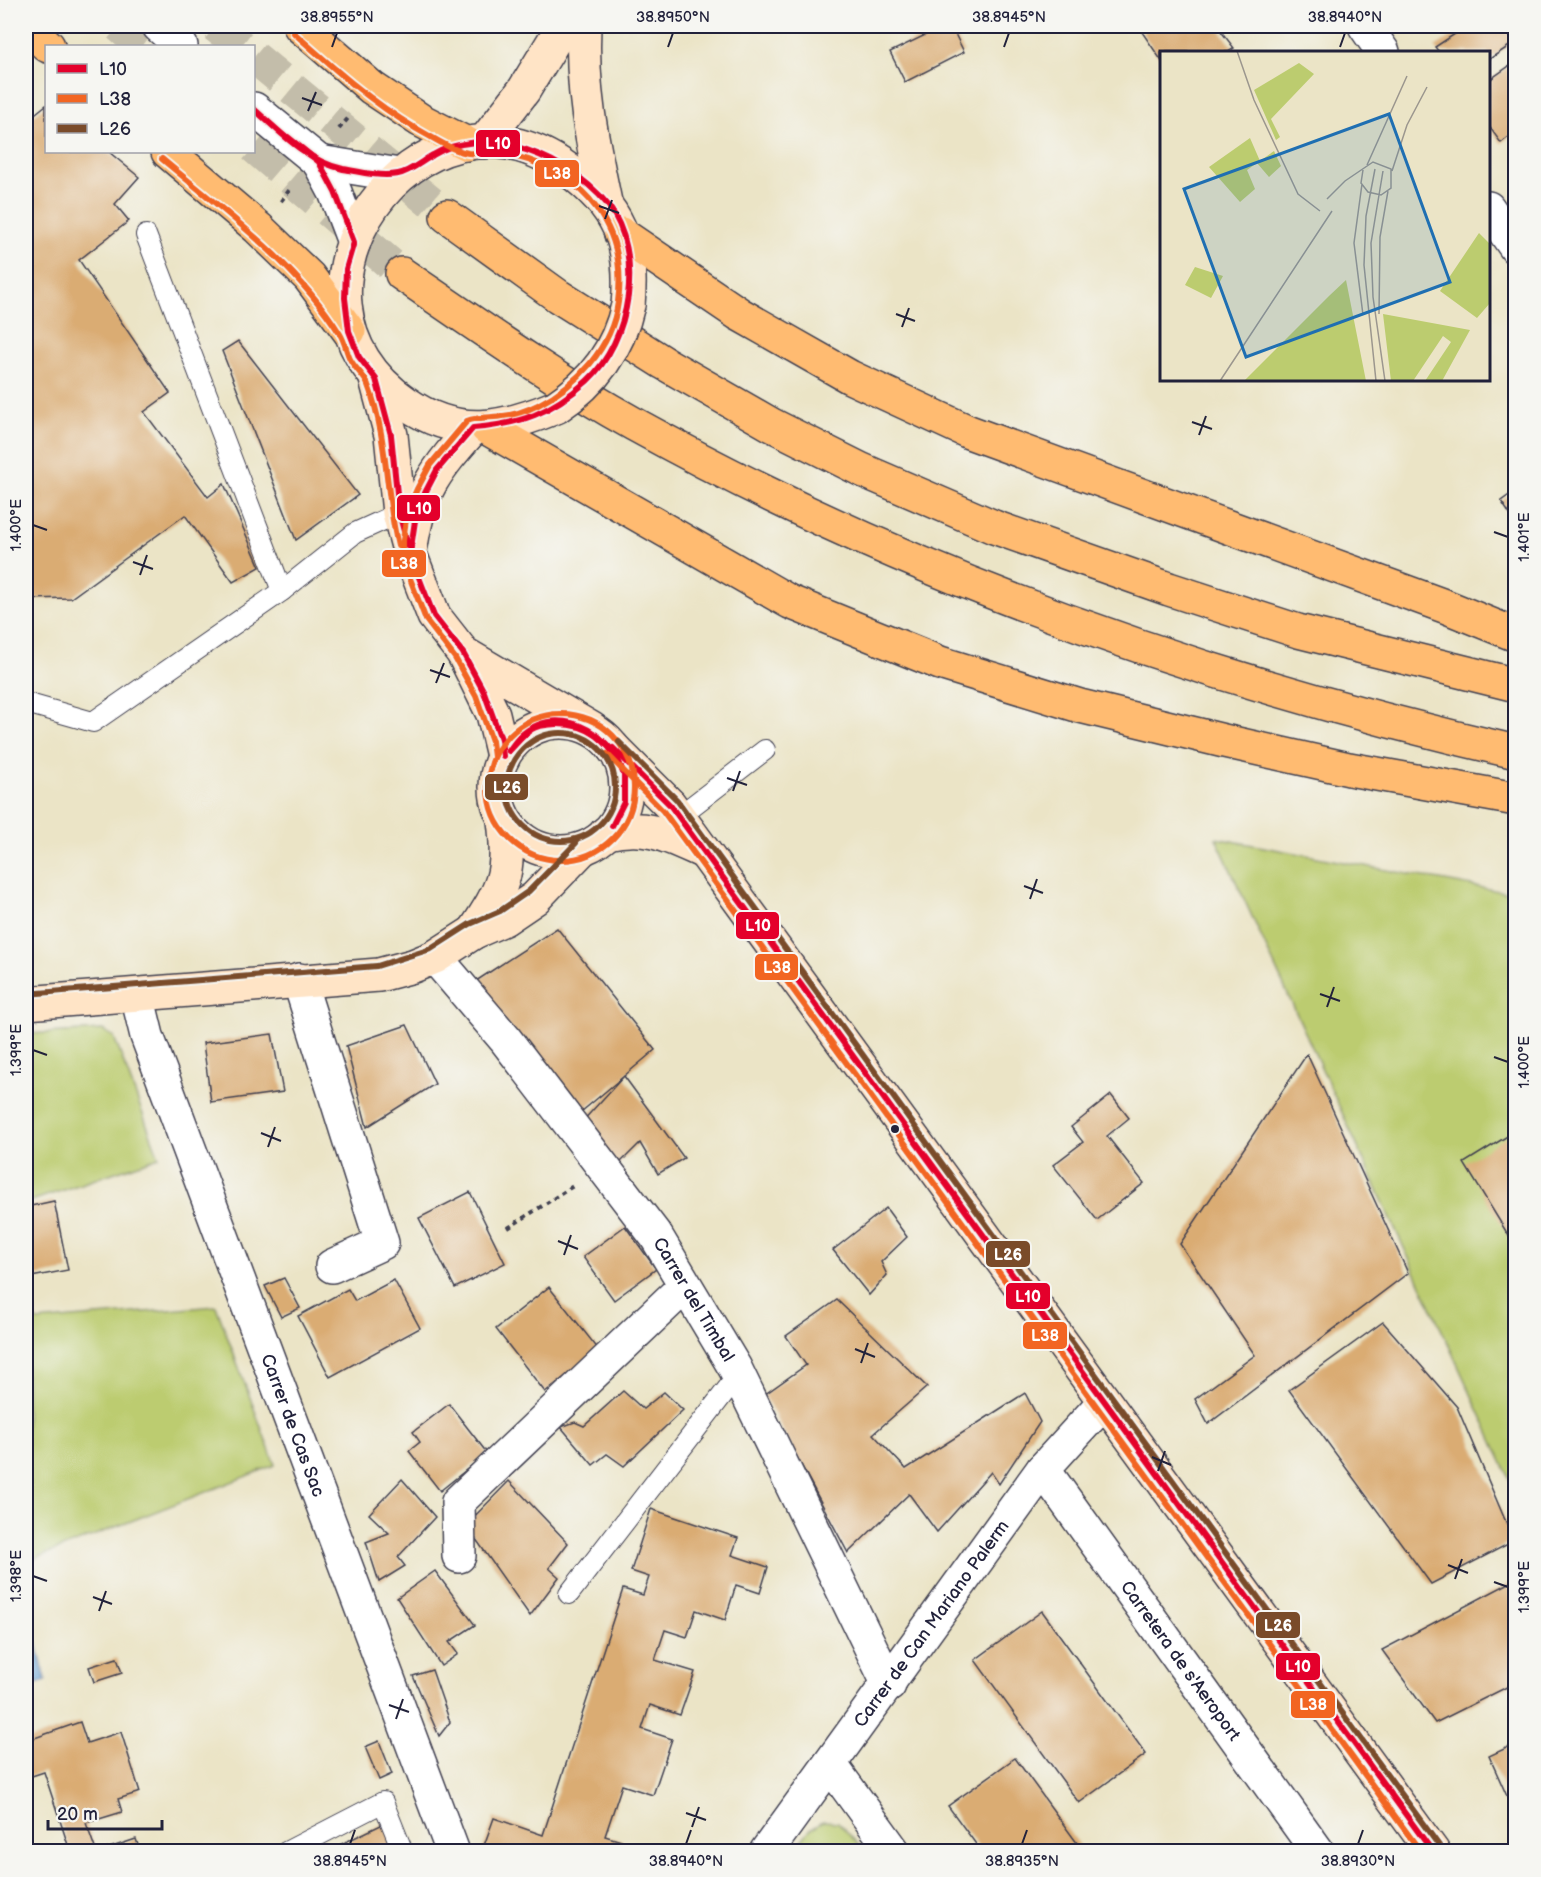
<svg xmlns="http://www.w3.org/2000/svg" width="1541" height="1877" font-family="'Balsamiq Sans',sans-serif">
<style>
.green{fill:#bccc6f;stroke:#6f7755;stroke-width:1.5}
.water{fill:#69a3d8;stroke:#46628a;stroke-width:1.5}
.building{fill:#daac73}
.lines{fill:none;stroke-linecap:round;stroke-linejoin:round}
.highway-tunnel{stroke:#c3bdaa;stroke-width:33;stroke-dasharray:33 16;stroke-linecap:butt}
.lane-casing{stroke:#403f50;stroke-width:22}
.street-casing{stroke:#403f50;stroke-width:36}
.secondary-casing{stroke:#403f50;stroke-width:36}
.highway-casing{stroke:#403f50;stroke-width:36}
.path{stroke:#403f50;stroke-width:4;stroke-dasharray:4.5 4.5;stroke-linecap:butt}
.lane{stroke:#fff;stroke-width:20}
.street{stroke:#fff;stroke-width:33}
.secondary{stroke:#ffe4c6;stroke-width:33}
.highway{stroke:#ffbb71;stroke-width:33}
.secondary-bridge-casing{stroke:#403f50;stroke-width:36;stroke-linecap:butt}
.secondary-bridge{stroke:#ffe4c6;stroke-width:33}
.bus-1-casing{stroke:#f6f6f2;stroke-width:10}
.bus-2-casing{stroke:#f6f6f2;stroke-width:10}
.bus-3-casing{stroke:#f6f6f2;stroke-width:10}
.bus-1{stroke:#e4002b;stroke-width:6}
.bus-2{stroke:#f26522;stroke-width:6}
.bus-3{stroke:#7a4b2a;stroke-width:6}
.ticks{fill:none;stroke:#22223b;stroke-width:2}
.bus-dot{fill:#22223b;stroke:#f6f6f2;stroke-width:2}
.labels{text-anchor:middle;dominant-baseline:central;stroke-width:4.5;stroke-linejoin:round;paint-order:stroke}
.street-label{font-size:18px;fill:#22223b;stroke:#f6f6f2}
.inset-road{fill:none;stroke:#9b968e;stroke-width:1.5}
.view{fill:#1f6fb2;fill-opacity:0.15;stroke:#1f6fb2;stroke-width:3}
.inset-edge{fill:none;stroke:#22223b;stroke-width:3}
.line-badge{stroke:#f6f6f2;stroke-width:2}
.badge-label{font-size:16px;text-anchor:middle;font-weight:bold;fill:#fff}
.neatline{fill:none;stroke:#22223b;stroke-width:2}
.ticks-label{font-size:15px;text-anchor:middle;fill:#22223b}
</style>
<rect width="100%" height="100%" fill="#f6f6f2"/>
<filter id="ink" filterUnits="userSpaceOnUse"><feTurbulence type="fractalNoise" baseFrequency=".0167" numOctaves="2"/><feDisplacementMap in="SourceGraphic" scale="12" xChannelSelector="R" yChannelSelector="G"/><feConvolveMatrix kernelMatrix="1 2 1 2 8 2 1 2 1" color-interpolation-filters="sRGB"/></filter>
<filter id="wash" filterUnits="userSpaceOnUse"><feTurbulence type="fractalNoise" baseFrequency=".008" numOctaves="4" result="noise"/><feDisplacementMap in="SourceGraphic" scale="24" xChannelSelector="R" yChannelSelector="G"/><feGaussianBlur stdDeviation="1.35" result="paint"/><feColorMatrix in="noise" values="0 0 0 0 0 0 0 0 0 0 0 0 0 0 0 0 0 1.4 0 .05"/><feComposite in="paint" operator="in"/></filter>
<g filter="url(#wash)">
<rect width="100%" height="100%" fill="#ebe4c6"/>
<g class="green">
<polygon points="1216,838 1515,894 1515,1490"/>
<polygon points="103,1030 114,1037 159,1157 26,1203 26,1034"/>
<polygon points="26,1283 37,1321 216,1306 275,1465 26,1562"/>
<polygon points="823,1821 838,1822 864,1851 794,1851 810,1829"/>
</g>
<polygon class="water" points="31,1621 46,1681 26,1687 26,1622"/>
<g id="blocks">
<g class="building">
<polygon points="944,26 951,26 964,52 905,82 890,52"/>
<polygon points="1151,26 1217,26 1234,48 1228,52 1161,52 1161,60 1142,32"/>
<polygon points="1467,26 1503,26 1514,43 1488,60 1488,52 1439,52 1435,47"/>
<polygon points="1515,62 1515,132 1501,143 1488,125 1488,81"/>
<polygon points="46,105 46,152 109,152 139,177 115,204 129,221 79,260 170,393 144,412 208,497 224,484 260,567 233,582 185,515 71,598 26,599 26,121"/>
<polygon points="238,341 358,495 296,540 222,351"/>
<polygon points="1515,491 1515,522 1501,501"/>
<polygon points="557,928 655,1050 624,1076 684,1158 658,1174 640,1143 615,1168 580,1124 624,1076 581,1112 473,983"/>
<polygon points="407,1025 435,1084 367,1127 346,1046"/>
<polygon points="272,1034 283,1092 211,1102 203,1043"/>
<polygon points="1307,1054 1408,1273 1208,1424 1195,1399 1255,1355 1180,1244"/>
<polygon points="1111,1095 1129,1118 1107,1136 1144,1183 1097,1220 1053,1165 1083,1142 1071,1127"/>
<polygon points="1514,1132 1515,1135 1515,1246 1464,1163"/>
<polygon points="470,1192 505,1263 455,1288 419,1218"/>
<polygon points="54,1201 68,1270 26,1278 26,1207"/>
<polygon points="886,1208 907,1237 881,1262 887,1275 869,1295 833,1250"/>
<polygon points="625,1226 656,1269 614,1300 583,1257"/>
<polygon points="284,1278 300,1308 281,1317 265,1286"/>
<polygon points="394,1280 420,1328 330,1377 298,1316 348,1289 355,1301"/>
<polygon points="549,1287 599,1350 545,1392 496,1329"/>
<polygon points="837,1300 927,1387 873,1434 906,1469 1025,1393 1040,1422 999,1484 991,1472 937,1532 909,1494 848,1553 764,1395 806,1365 786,1336"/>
<polygon points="1383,1322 1457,1407 1514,1541 1431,1584 1289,1390"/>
<polygon points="623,1391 643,1409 664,1392 683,1410 624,1466 607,1454 593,1465 561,1427 575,1422 584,1426"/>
<polygon points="449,1404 487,1453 440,1491 409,1451 420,1442 413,1432"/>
<polygon points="402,1479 435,1517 398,1557 405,1566 379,1582 366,1542 389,1533 369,1514"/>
<polygon points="509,1481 568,1543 549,1568 559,1577 530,1616 466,1525"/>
<polygon points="651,1509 738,1538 732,1555 768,1567 760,1593 736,1585 725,1620 696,1610 687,1637 665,1630 655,1660 695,1672 680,1715 650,1705 642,1729 672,1739 653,1795 622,1785 605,1836 634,1845 632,1851 482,1851 494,1818 543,1835 623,1589 643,1595 649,1577 631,1571"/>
<polygon points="435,1571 475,1625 449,1642 458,1654 441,1666 397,1598"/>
<polygon points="1515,1580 1515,1683 1435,1723 1382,1650"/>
<polygon points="1042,1611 1146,1754 1079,1803 975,1660"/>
<polygon points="117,1658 122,1673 94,1682 89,1667"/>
<polygon points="432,1670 450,1722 439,1736 413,1676"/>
<polygon points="80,1722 87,1743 121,1732 140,1792 118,1799 122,1812 86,1823 96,1851 70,1851 44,1772 26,1778 26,1741"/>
<polygon points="379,1741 392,1774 379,1780 365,1747"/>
<polygon points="1515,1744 1515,1814 1489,1756"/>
<polygon points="1015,1758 1083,1851 981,1851 948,1806"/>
<polygon points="385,1823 399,1851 327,1851"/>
<polygon points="136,1839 140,1851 100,1851"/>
</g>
</g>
</g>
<g filter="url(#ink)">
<use href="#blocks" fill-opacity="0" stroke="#403f50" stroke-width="1.5"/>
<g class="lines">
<g class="highway-tunnel">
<polyline points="119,26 142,46"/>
<polyline points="215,26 241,46"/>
<polyline points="254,57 447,216"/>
<polyline points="254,147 402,274"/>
</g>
<defs>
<g id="lane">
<polyline points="146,235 282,591"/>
<polyline points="26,703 93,722 282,591 355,533 399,513"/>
<polyline points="678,817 765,750"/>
<polyline points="569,1594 738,1375"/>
<polyline points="286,1852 383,1802 403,1852"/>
</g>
<g id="street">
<polyline points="159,26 181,46"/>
<polyline points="1365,26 1383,52"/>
<polyline points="254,109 319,162 335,192 354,242"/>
<polyline points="319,162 399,175"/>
<polyline points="1488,208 1516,248"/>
<path id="s1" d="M 435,957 L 505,1039 L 656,1236 L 735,1368 L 889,1685"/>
<polyline points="299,980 382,1243 332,1266"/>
<path id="s2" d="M 137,995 L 147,1036 L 453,1852"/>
<path id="s3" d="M 1043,1469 L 1318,1852"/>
<polyline points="459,1556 458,1502 685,1286"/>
<polyline points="830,1764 894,1852"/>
<path id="s4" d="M 766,1852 L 1043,1469 L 1104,1402"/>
</g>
<g id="secondary">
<path d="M 584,26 C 581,89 592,140 605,202"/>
<polyline points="484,142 524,90 563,26"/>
<polyline points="376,379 391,435 399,513 410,554 434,616 463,653 592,729"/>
<path d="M 556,407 C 503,429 457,439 406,403 C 251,295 420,62 567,169 C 618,206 634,242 628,305"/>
<path d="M 411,546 C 419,490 437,469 473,428"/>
<polyline points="463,653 493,714 503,756"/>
<circle cx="561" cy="787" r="65"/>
<polyline points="613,748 670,805 1433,1852"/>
<path d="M 606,833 C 648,824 666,835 704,852"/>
<path d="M 474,932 C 503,888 511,874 504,821"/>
<polyline points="26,1003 379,975 413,966 435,957 474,932 504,919 535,898 582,849"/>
</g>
<g id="highway">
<polyline points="26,26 48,46"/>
<polyline points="300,26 372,88 420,120 467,144"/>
<polyline points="168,152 258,228 309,277 349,331"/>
<polyline points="447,216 558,296 664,363 772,425 862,470 994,527 1169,589 1298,631 1516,685"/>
<polyline points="621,234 739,314 850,377 969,432 1447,607 1516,635"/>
<path d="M 402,274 C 478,326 553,379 634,424 C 910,577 1208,682 1516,752"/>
<polyline points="487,428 790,602 940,663 1080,706 1224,741 1349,769 1516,799"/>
</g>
</defs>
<use href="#lane" class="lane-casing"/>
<use href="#street" class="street-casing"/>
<use href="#secondary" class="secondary-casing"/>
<use href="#highway" class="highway-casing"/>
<g class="path">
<polyline points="339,129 350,116"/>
<polyline points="281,201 291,188"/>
<polyline points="508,1228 573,1186"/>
</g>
<use href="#lane" class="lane"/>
<use href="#street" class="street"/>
<use href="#secondary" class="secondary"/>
<use href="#highway" class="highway"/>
<defs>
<path id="secondary-bridge" d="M 556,407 C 594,382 618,350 628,305"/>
</defs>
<use href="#secondary-bridge" class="secondary-bridge-casing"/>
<use href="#secondary-bridge" class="secondary-bridge"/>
<defs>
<g id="bus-1">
<path d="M 254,109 C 281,133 307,161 343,169 C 360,172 380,177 398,174 C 410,172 422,161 433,155 C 456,141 488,139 513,146 C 548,155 585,176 608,205 C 645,254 631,341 587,381 C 551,413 521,424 473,428 L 437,470 L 425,493 L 416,514 L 410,554 L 434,616 L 463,653 L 484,692 L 501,739 L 503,756"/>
<polyline points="288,137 319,162 335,192 354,242 346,269 345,298 349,331 359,357 376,379 391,435 399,513 408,546"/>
<polyline points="613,748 670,805 1433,1852"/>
<path d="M 509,751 C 540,698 608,722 624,775"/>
<path d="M 509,751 C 516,744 524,734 532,729 C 538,725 548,725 555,724 C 591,723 613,743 624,775"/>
<polyline points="612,826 624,802 624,775"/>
</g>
<g id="bus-2">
<path d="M 294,33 C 332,67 371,102 415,128 C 432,137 450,150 468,153 C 484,154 498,152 514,156 C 585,173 628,229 618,302 C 612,348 577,385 538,405 C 528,410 514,415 503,416 C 492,418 478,416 467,421 L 430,465 L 417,489 L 407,512 L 401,555 L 426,620 L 455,658 L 476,696 L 492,741 L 494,757"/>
<path d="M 162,159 C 225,212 296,263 340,334 C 345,342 346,351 350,359 C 355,369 365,376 368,385 C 388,437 385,493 398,546"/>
<circle cx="561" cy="787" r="73"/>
<polyline points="607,754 663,811 1421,1852"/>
</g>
<g id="bus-3">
<circle cx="561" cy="787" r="54"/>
<polyline points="619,742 677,800 1440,1847"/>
<polyline points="26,994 377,966 431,949 470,924 500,911 529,891 576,843"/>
</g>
</defs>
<use href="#bus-1" class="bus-1-casing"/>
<use href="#bus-2" class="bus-2-casing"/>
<use href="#bus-3" class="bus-3-casing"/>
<use href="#bus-1" class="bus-1"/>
<use href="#bus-2" class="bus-2"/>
<use href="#bus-3" class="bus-3"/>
</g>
</g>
<path class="ticks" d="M 332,47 L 337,33M 668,47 L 673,33M 1004,47 L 1009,33M 1340,47 L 1345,33M 302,98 L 322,105M 308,111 L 316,92M 599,206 L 619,213M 605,219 L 612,200M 896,314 L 915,321M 902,327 L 909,308M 1192,422 L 1212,429M 1199,435 L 1206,416M 33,525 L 47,530M 1494,532 L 1508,537M 133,562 L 153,569M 140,575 L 147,555M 430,670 L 450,677M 436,683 L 444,663M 727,778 L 747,785M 733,791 L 740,771M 1024,886 L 1043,893M 1030,899 L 1037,879M 1320,994 L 1340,1001M 1327,1007 L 1334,987M 33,1050 L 47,1055M 1494,1057 L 1508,1062M 261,1133 L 281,1141M 268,1147 L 275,1127M 558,1241 L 578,1249M 564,1255 L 571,1235M 855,1349 L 875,1357M 861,1363 L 868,1343M 1152,1457 L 1171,1465M 1158,1471 L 1165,1451M 1448,1565 L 1468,1573M 33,1576 L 47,1581M 1455,1579 L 1462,1559M 1494,1582 L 1508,1587M 93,1597 L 112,1604M 99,1611 L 106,1591M 389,1705 L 409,1712M 396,1719 L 403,1699M 686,1813 L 706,1820M 692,1827 L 699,1807M 350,1844 L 355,1830M 686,1844 L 691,1830M 1022,1844 L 1027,1830M 1358,1844 L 1363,1830"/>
<circle class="bus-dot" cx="895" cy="1129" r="5"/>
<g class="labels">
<g class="street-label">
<text stroke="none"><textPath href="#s1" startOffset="430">Carrer del Timbal</textPath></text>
<text stroke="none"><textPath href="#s2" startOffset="458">Carrer de Cas Sac</textPath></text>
<text stroke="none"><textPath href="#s4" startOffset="282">Carrer de Can Mariano Palerm</textPath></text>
<text stroke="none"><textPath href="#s3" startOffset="236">Carretera de s'Aeroport</textPath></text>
</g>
</g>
<g transform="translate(1160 51)">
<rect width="330" height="330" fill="#ebe4c6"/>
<path d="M 139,12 L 154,23 L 111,68 L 120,86 L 116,89 L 94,39 ZM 90,87 L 100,110 L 114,100 L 121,115 L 109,126 L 97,112 L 87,119 L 95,138 L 80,151 L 49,116 ZM 319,182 L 330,193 L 330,252 L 317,267 L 280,240 ZM 35,216 L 63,225 L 51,247 L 25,234 ZM 186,229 L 206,330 L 84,330 L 169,245 ZM 223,263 L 310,279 L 282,330 L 265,330 L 291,291 L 283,285 L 253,330 L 231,330 Z" fill="#bccc6f"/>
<path class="inset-road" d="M 77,0 L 94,49 L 138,143 L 160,160M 207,114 L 247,25M 215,118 L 206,165 L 204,214 L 216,330M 223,120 L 211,192 L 213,246 L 225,330M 232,120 L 247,74 L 267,36M 202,133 L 194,192 L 203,264M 167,148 L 185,130 L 213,111 L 231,118 L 231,137 L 221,144 L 208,141 L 201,132 L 203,119M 219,263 L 220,186 L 228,140M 60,330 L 172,160"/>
<path class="view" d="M 229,63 L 290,231 L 86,306 L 24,138 Z"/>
<rect width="330" height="330" class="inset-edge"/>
</g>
<g class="line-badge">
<rect x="475" y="129" width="46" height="29" rx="6" fill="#e4002b"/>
<rect x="534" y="159" width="46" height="29" rx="6" fill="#f26522"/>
<rect x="396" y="494" width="45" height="28" rx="6" fill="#e4002b"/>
<rect x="381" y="549" width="46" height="29" rx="6" fill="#f26522"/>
<rect x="484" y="773" width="45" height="28" rx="6" fill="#7a4b2a"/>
<rect x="735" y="911" width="45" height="29" rx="6" fill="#e4002b"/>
<rect x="754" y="953" width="45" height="28" rx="6" fill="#f26522"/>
<rect x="985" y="1240" width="46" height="28" rx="6" fill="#7a4b2a"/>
<rect x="1005" y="1282" width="46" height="28" rx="6" fill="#e4002b"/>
<rect x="1022" y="1321" width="46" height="29" rx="6" fill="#f26522"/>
<rect x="1255" y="1611" width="46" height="28" rx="6" fill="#7a4b2a"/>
<rect x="1275" y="1652" width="46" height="29" rx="6" fill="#e4002b"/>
<rect x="1290" y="1690" width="46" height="29" rx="6" fill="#f26522"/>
</g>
<g class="badge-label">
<text x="498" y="149">L10</text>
<text x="557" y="179">L38</text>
<text x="419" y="514">L10</text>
<text x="404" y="569">L38</text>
<text x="507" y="793">L26</text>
<text x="758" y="931">L10</text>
<text x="777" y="973">L38</text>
<text x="1008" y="1260">L26</text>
<text x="1028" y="1302">L10</text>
<text x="1045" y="1341">L38</text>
<text x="1278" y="1631">L26</text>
<text x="1298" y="1672">L10</text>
<text x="1313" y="1710">L38</text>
</g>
<rect width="1541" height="1877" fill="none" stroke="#f6f6f2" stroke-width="66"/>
<rect x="45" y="45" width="210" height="108" fill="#f6f6f2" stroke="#a1a1a9" stroke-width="1.5"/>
<rect x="57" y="64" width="30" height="9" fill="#e4002b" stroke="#a1a1a9" stroke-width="1.5"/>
<text x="99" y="75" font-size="18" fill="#22223b">L10</text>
<rect x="57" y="94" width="30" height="9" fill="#f26522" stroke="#a1a1a9" stroke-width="1.5"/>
<text x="99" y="105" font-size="18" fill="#22223b">L38</text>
<rect x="57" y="124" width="30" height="9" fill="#7a4b2a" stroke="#a1a1a9" stroke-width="1.5"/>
<text x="99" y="135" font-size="18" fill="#22223b">L26</text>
<path d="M48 1820v9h114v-9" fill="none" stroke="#22223b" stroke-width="3"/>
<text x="57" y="1820" font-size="18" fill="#22223b" stroke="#f6f6f2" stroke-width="4.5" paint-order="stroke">20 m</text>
<rect x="33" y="33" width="1475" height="1811" class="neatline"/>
<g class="ticks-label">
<text x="337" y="22">38.8955°N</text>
<text x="673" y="22">38.8950°N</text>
<text x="1009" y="22">38.8945°N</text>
<text x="1345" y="22">38.8940°N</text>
<text transform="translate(16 525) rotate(-90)" y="5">1.400°E</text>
<text transform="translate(1524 537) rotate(-90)" y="5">1.401°E</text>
<text transform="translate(16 1050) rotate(-90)" y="5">1.399°E</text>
<text transform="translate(1524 1062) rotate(-90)" y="5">1.400°E</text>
<text transform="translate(16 1576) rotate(-90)" y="5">1.398°E</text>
<text transform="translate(1524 1587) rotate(-90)" y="5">1.399°E</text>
<text x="350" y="1866">38.8945°N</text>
<text x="686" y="1866">38.8940°N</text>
<text x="1022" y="1866">38.8935°N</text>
<text x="1358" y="1866">38.8930°N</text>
</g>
</svg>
